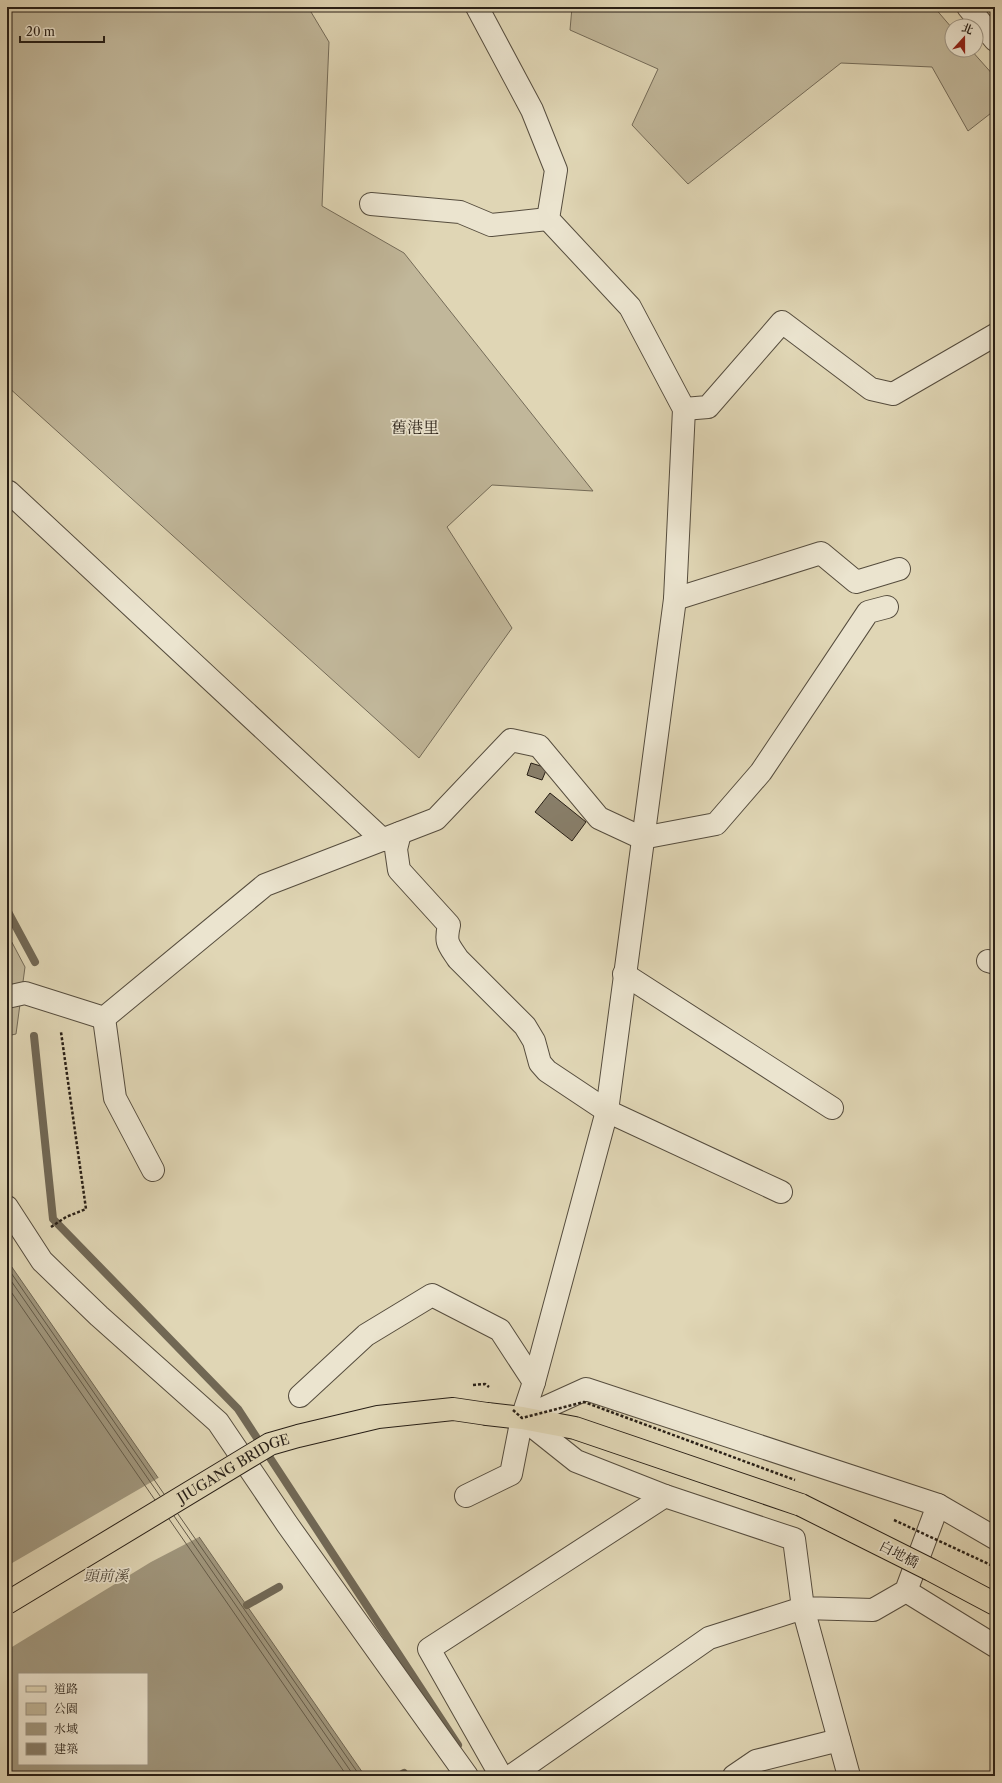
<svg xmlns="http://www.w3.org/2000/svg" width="1002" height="1783" font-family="'Libre Caslon Text','Noto Serif TC',serif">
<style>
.green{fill:#c1b79a;stroke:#746b58}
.water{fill:#a1987f;stroke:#716855;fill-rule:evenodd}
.pier{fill:#e0d6b5}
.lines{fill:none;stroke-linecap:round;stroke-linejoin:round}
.shore{stroke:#645c4a;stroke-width:1}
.stream{stroke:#716855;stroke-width:8}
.building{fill:#887e69;stroke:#281f16}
.minor-casing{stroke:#564d3e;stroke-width:24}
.major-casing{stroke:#281f16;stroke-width:24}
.path{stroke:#281f16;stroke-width:2.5;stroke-dasharray:3 2;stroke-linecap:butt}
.minor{stroke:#ebe4cf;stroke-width:22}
.major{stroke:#e0d6b5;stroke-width:22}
.major-bridge-casing{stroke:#281f16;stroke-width:24;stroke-linecap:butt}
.path-bridge{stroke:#281f16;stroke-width:2.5;stroke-dasharray:3 2;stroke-linecap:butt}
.major-bridge{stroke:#e0d6b5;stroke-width:22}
.labels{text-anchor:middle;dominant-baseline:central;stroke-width:3.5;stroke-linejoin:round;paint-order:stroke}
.street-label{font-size:14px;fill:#281f16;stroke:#ebe4cf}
.water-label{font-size:15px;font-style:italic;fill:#52493b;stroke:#ebe4cf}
.quarter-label{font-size:16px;fill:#281f16;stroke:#ebe4cf}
</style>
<rect width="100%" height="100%" fill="#e0d6b5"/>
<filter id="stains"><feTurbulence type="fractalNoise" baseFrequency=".005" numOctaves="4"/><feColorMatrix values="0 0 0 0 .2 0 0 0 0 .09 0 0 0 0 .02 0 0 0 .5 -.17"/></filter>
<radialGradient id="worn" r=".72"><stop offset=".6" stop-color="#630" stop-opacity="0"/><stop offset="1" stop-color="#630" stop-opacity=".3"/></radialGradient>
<g class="green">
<polygon points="7,7 308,7 329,42 322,206 404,253 593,491 492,485 447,527 512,628 419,758 7,386"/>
<polygon points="572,7 934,7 952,28 952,50 971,50 995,77 995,110 968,131 932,67 841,63 688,184 632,125 658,69 570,30"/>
<polygon points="7,933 25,967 16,1034 7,1036"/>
</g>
<path class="water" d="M 7,1260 L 365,1776 L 7,1776 ZM 19,1674 L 147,1674 L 147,1764 L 19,1764 Z"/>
<polygon class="pier" points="160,1477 201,1536 151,1562 7,1650 7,1566"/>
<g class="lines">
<g class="shore">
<polyline points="7,1267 164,1494"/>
<polyline points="7,1275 160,1496"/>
<polyline points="7,1286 155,1500"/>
<polyline points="178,1514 360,1776"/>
<polyline points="174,1516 354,1776"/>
<polyline points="169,1519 347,1776"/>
</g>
<g class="stream">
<polyline points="7,910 35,962"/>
<polyline points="34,1036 53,1219 238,1409 458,1745"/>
<polyline points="247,1605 279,1587"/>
<polyline points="399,1776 404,1773"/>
</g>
</g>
<g class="building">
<polygon points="531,763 547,768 542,780 527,775"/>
<polygon points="550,793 586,822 572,841 535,812"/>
</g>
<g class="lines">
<defs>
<g id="minor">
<polyline points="968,7 995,40"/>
<polyline points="371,204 460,212 491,225 548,219"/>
<polyline points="684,409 708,407 782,322 871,389 893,394 995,335"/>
<polyline points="9,492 383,840"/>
<polyline points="675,599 821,553 856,582 899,569"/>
<path d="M 400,833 L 396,849 L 399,870 L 449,925 C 445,943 448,944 458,959 L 525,1026 L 534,1041 L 540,1063 L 547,1071 L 607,1111 L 781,1192"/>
<polyline points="988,961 995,963"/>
<polyline points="624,974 832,1108"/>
<polyline points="7,997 25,993 104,1018 265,885 436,819 511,740 539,746 599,818 642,838 716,824 761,772 868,612 887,607"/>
<polyline points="104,1018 115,1098 153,1170"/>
<polyline points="7,1207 42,1261 99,1316 218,1422 287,1524 467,1776"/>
<polygon points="586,1389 938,1505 906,1591 873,1610 803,1608 794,1539 665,1496 576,1461 522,1418"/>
<polyline points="300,1396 366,1335 432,1295 500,1330 534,1382"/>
<polyline points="466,1496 511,1474 522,1418 534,1382 607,1111 675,599 684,409 630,307 548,219 556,170 532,110 477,7"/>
<polyline points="938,1505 995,1538"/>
<polyline points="906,1591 995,1646"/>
<polyline points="501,1776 429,1649 665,1496"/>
<polyline points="511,1776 709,1638 803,1608 849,1776"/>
<polyline points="734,1776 756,1761 839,1740"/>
</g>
<polyline id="major" points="487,1414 522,1418 575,1428 801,1505"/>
</defs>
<use href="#minor" class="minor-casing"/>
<use href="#major" class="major-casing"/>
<polyline class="path" points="51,1227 66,1217 86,1209 61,1032"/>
<use href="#minor" class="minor"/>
<use href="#major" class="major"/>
<defs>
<g id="major-bridge">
<polyline points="801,1505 931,1570 995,1604"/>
<path id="s1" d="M 7,1603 L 270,1444 L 298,1436 L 378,1417 L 453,1409 L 487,1414"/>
</g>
</defs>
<use href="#major-bridge" class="major-bridge-casing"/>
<g class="path-bridge">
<polyline points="473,1385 485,1384 489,1387"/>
<polyline points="513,1410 522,1418 584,1402 795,1480"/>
<polyline points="894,1520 995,1567"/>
</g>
<use href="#major-bridge" class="major-bridge"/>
</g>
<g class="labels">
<g class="street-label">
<text stroke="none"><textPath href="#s1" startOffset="264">JIUGANG BRIDGE</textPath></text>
<text transform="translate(899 1554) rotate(27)">白地橋</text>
</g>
<g class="water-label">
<text x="106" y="1575">頭前溪</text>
</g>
<g class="quarter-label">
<text x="415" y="427">舊港里</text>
</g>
</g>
<rect width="1002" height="1783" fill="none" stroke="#e0d6b5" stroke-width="24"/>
<rect x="8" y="8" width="986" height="1767" fill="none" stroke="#281f16" stroke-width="2"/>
<rect x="12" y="12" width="978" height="1759" fill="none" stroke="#281f16"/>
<rect x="18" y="1673" width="130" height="92" fill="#ebe4cf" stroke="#9d9585"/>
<rect x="26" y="1686" width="20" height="6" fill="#e0d6b5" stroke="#9d9585"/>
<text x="54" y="1693" font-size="12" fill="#281f16">道路</text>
<rect x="26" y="1703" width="20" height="12" fill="#c1b79a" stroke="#9d9585"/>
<text x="54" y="1713" font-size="12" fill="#281f16">公園</text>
<rect x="26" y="1723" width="20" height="12" fill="#a1987f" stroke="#9d9585"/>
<text x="54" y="1733" font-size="12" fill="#281f16">水域</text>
<rect x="26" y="1743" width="20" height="12" fill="#887e69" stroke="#9d9585"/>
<text x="54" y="1753" font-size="12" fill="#281f16">建築</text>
<g transform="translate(964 38) rotate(21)"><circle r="19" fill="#ebe4cf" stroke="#9d9585"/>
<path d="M0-3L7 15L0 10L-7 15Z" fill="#8f2418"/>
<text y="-6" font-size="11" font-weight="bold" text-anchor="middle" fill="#281f16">北</text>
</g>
<path d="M20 36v6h84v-6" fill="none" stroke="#281f16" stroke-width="2"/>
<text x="26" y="36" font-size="12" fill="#281f16" stroke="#ebe4cf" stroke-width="3" paint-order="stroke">20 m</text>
<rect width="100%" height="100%" filter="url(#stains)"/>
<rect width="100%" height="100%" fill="url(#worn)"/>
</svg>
